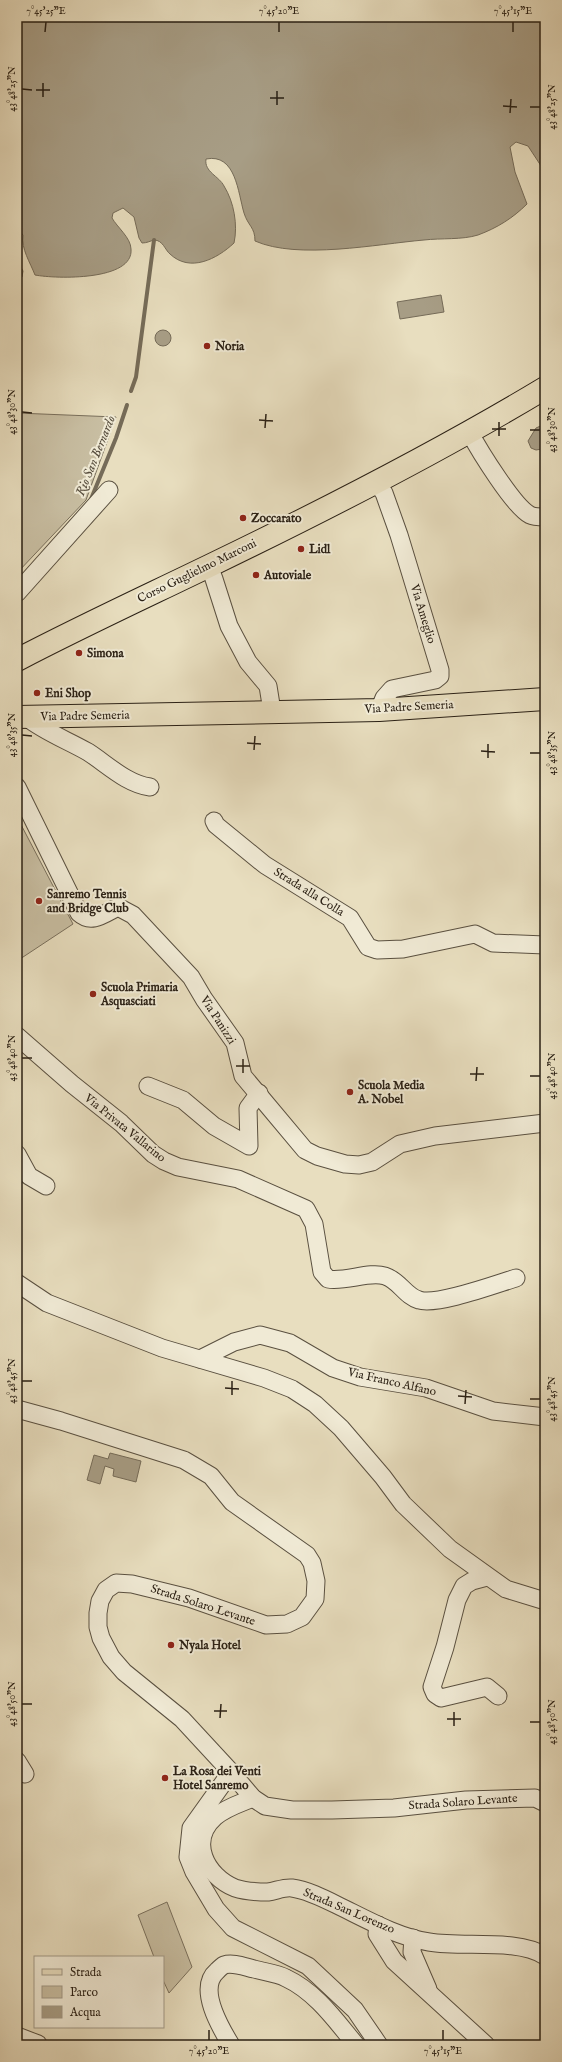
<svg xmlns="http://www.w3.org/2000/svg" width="562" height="2062" font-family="'IM FELL English',serif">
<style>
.green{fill:#c8bea2;stroke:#796f5c}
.water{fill:#a79d85;stroke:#756b58}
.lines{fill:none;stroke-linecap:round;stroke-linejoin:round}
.stream{stroke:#756b58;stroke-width:4}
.minor-casing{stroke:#5a5040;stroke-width:19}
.major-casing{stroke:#2a2015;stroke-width:24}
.minor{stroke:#f0ead5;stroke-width:17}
.major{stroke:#e8debf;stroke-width:22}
.ticks{fill:none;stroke:#2a2015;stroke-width:1.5}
.poi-dot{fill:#8f2418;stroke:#f0ead5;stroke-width:1.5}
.labels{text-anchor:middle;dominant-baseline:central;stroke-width:4;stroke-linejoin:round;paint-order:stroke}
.poi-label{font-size:12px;font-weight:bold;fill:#2a2015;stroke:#f0ead5;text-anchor:start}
.street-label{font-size:12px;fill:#2a2015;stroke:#f0ead5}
.water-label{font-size:13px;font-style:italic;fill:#564c3c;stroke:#f0ead5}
.neatline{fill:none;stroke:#2a2015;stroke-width:1.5}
.ticks-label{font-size:10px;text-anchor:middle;fill:#2a2015}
</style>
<rect width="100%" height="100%" fill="#e8debf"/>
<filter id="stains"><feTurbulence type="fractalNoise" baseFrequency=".005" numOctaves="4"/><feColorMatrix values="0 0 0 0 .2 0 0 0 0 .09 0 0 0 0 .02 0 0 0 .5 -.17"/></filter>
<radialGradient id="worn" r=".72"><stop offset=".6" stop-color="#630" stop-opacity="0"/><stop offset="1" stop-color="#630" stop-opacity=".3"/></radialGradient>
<g class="green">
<polygon points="17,413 116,417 86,500 17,573"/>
<polygon points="17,817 73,924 17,961"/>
<polygon points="167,1902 192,1967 169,1993 163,1980 163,1957 154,1957 138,1915"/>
</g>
<g class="water">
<path d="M 17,17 L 545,17 L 545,172 L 528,146 L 516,142 L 510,147 L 515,172 L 527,204 C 513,218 497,228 478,235 C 462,240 441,238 424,240 C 377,244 298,260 255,241 C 255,227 248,226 244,213 C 238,193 236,153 206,159 C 204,172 219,176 224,186 C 234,202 238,225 234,243 C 217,259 190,273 170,254 C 165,250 163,240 154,240 C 150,241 147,243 142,243 L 139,238 L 134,217 L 123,208 L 113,213 L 112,218 C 117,227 131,238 131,249 C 134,281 56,279 35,275 C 30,262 21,249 23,235 L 17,228 Z"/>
<polygon points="17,260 23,271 22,277 17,280"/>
<polygon points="441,295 444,312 400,319 397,302"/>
<circle cx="163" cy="338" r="8"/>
<polygon points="545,424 545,444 542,449 536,450 531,448 528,441 536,428"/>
<polygon points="110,1453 141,1461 136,1482 113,1476 114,1469 105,1466 100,1484 87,1480 94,1455 108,1459"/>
</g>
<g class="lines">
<g class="stream">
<polyline points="131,391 136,377 154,240"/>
<polyline points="91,499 116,438 127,405"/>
</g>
<defs>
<g id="minor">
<path d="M 470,433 C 479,450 514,507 530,515 C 534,517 541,517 545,517"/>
<polyline points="376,482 384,493 399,535 440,670 440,676 435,680 392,689 384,698 379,710"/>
<polyline points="209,566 214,579 229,626 248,662 268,686 272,711"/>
<polyline points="17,593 109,490"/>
<path d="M 26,717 C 45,732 67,740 88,752 C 108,765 127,784 150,787"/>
<path d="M 17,787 L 79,913 C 92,925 105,913 118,907 L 133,915 L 191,977 L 204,999 L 235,1043 L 243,1076 L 305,1150 L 317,1156 L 345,1164 L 359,1165 L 372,1162 L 400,1144 L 435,1136 L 545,1123"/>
<polyline points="214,821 216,825 265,865 350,918 368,947 377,950 403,949 475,934 493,943 545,945"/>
<path d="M 17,1036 L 72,1084 L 121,1123 L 153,1154 L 164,1161 L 178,1167 L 238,1179 L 306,1209 L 314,1224 L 322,1272 L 328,1279 C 346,1282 369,1271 385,1276 C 400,1281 405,1296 419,1300 C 437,1306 496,1284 516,1278"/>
<polyline points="148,1086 183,1100 214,1126 249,1146 248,1108 259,1093"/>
<polyline points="17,1154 29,1176 46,1186"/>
<polyline points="17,1283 47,1303 162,1348 264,1378 292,1389 315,1404 341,1428 383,1477 403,1504 450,1549 506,1589 545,1601"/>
<polyline points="200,1359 234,1342 260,1335 290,1343 333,1368 360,1377 426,1388 493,1411 545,1417"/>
<polyline points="17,1409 61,1421 184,1460 211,1476 232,1502 307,1555 312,1563 316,1581 315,1599 302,1617 287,1624 266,1625 189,1598 132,1584 116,1583 106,1590 100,1601 98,1613 98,1627 101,1638 111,1657 124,1672 182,1719 231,1772 253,1798 265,1806 292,1810 332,1810 394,1808 466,1800 535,1798 545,1803"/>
<polyline points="487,1577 472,1581 464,1586 457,1600 445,1647 432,1687 435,1694 441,1698 487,1687 498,1696"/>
<polyline points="17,1761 25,1774"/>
<polyline points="231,1772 191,1828 188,1857 194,1872 216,1909 233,1928 308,1966 355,2010 379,2045"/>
<path d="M 253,1798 C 241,1803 225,1808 215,1817 C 188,1841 206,1876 235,1888 C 244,1891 259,1892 268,1892 C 276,1891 284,1887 292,1888 C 307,1890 323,1898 337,1905 C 366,1919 397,1937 429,1942 C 463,1948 517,1938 545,1956"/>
<polyline points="378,1925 377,1934 394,1961 486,2045"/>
<polyline points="413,1938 412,1952 428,1989"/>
<polyline points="17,2036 38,2044"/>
<path d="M 231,2045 C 220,2027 197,1988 217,1971 C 219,1969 222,1966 224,1965 C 233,1962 245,1967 254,1969 C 264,1972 277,1973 286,1978 C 316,1992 336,2021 356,2045"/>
</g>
<g id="major">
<path d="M 17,660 C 80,627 145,597 209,566 C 323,511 437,453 545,388"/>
<polyline points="17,717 379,710 545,699"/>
</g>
</defs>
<use href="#minor" class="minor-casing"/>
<use href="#major" class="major-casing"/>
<use href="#minor" class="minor"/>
<use href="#major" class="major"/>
</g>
<path class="ticks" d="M 45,32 L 46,22M 279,32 L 279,22M 513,32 L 513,22M 22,89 L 32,90M 36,90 L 50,90M 43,97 L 43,83M 270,98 L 284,98M 277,105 L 277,91M 503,106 L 517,107M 530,107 L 540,107M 510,113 L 511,99M 22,412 L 32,413M 259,420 L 273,421M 265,428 L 266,414M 492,429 L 506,429M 530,430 L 540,430M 499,436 L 499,422M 22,735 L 32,736M 247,743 L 261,744M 254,750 L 255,736M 481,751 L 495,752M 530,753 L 540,753M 488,758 L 488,744M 22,1058 L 32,1058M 236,1066 L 250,1066M 243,1073 L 243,1059M 470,1074 L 484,1074M 530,1076 L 540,1076M 476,1081 L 477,1067M 22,1381 L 32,1381M 225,1388 L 239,1389M 232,1395 L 232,1381M 458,1396 L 472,1397M 530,1399 L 540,1399M 465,1404 L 466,1390M 22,1704 L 32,1704M 214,1711 L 227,1711M 220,1718 L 221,1704M 447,1719 L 461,1719M 530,1722 L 540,1722M 454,1726 L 454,1712M 209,2040 L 209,2030M 443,2040 L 443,2030"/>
<g class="poi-dot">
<circle cx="207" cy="346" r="4"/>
<circle cx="243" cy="518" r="4"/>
<circle cx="301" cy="549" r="4"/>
<circle cx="256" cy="575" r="4"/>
<circle cx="79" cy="653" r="4"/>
<circle cx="37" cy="693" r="4"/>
<circle cx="39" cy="901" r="4"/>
<circle cx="93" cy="994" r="4"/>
<circle cx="350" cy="1092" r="4"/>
<circle cx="171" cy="1645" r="4"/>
<circle cx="165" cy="1778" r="4"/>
</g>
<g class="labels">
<g class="poi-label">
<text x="215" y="346">Noria</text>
<text x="251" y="518">Zoccarato</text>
<text x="309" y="549">Lidl</text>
<text x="264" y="575">Autoviale</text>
<text x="87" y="653">Simona</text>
<text x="45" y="693">Eni Shop</text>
<text x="47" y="894">Sanremo Tennis<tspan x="47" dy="14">and Bridge Club</tspan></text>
<text x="101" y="987">Scuola Primaria<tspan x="101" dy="14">Asquasciati</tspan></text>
<text x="358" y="1085">Scuola Media<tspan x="358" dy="14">A. Nobel</tspan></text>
<text x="179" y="1645">Nyala Hotel</text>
<text x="173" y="1771">La Rosa dei Venti<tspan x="173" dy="14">Hotel Sanremo</tspan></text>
</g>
<g class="street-label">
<text transform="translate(197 571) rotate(-26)">Corso Guglielmo Marconi</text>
<text transform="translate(423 614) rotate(73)">Via Ameglio</text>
<text transform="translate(409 707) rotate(-3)">Via Padre Semeria</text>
<text transform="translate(85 716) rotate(-1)">Via Padre Semeria</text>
<text transform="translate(309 892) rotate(32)">Strada alla Colla</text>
<text transform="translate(218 1020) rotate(57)">Via Panizzi</text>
<text transform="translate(125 1128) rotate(39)">Via Privata Vallarino</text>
<text transform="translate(392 1382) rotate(13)">Via Franco Alfano</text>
<text transform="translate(203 1605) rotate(18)">Strada Solaro Levante</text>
<text transform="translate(463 1802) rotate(-4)">Strada Solaro Levante</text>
<text transform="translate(349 1911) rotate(23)">Strada San Lorenzo</text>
</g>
<g class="water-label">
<text transform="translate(96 456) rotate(-68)">Rio San Bernardo</text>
</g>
</g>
<rect width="562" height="2062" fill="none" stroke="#e8debf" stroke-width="44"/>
<rect x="34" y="1956" width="130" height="72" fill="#f0ead5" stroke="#a19988"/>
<rect x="42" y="1969" width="20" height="6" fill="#e8debf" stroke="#a19988"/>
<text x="70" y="1976" font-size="12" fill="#2a2015">Strada</text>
<rect x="42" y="1986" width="20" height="12" fill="#c8bea2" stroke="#a19988"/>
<text x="70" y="1996" font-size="12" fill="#2a2015">Parco</text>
<rect x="42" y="2006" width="20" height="12" fill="#a79d85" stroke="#a19988"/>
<text x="70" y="2016" font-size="12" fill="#2a2015">Acqua</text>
<rect x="22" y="22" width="518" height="2018" class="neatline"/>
<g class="ticks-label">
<text x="46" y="14">7°45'25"E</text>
<text x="279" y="14">7°45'20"E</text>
<text x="513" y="14">7°45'15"E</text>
<text transform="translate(11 89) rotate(-90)" y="4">43°48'25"N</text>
<text transform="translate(551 107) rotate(-90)" y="4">43°48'25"N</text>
<text transform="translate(11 412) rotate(-90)" y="4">43°48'30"N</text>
<text transform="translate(551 430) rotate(-90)" y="4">43°48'30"N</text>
<text transform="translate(11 735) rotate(-90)" y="4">43°48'35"N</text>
<text transform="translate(551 753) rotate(-90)" y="4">43°48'35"N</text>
<text transform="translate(11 1058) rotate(-90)" y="4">43°48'40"N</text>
<text transform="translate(551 1076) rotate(-90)" y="4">43°48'40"N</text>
<text transform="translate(11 1381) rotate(-90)" y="4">43°48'45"N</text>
<text transform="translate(551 1399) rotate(-90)" y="4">43°48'45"N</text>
<text transform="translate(11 1704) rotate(-90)" y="4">43°48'50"N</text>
<text transform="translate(551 1722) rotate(-90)" y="4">43°48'50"N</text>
<text x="209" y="2054">7°45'20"E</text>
<text x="443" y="2054">7°45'15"E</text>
</g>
<rect width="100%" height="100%" filter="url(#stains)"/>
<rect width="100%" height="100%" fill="url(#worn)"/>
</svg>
